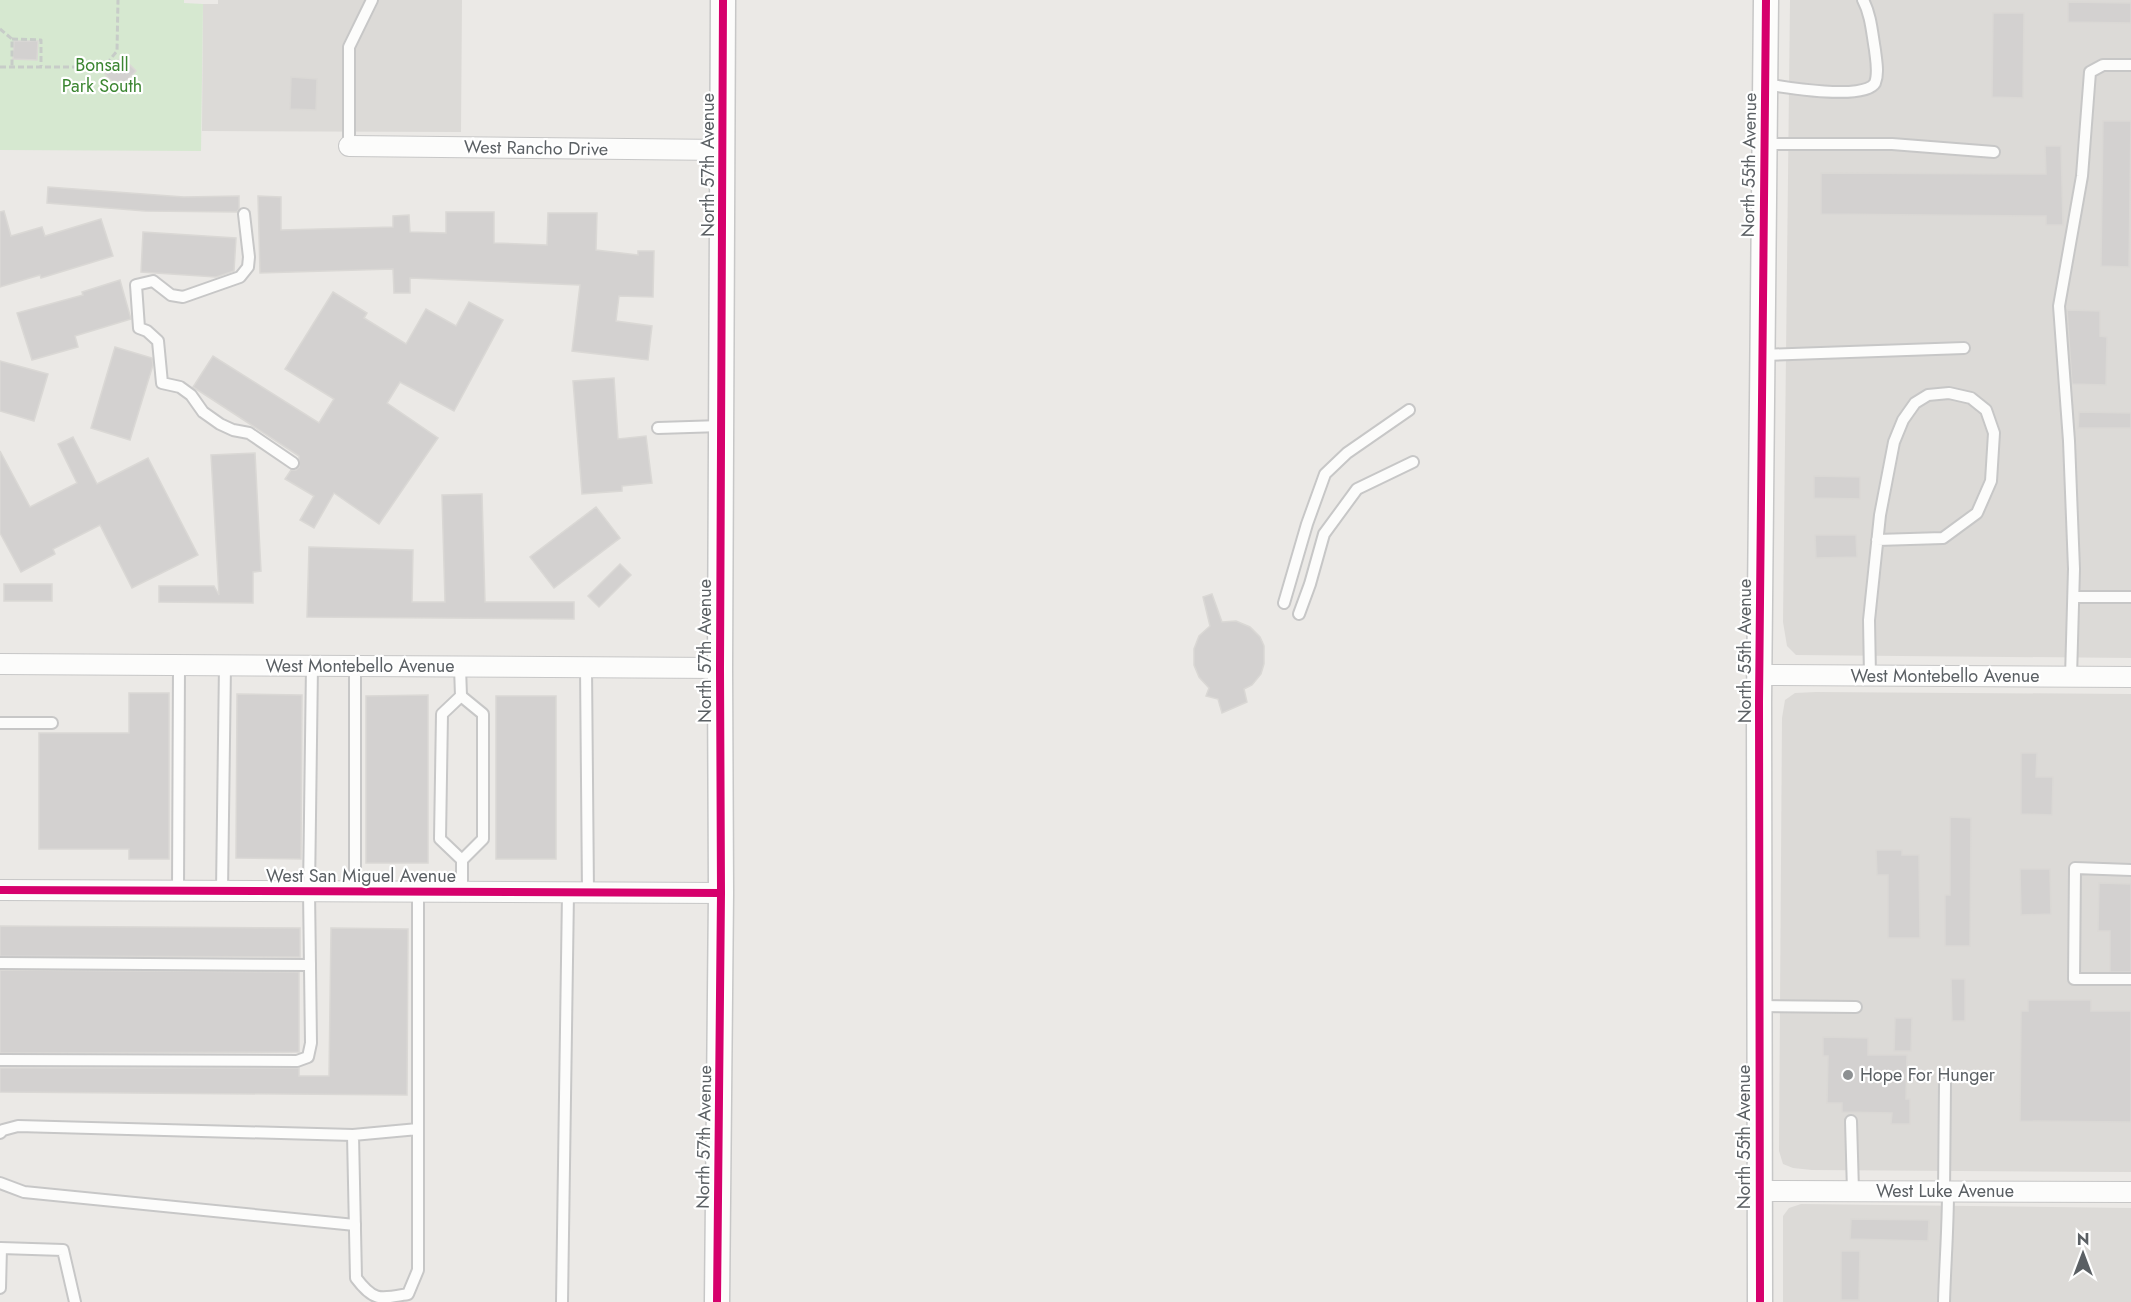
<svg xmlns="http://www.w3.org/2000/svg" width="2131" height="1302" font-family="Jost,sans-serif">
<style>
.industrial{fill:#dcdad7}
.green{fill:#d6e8d0}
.building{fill:#d3d1d0;stroke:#dad8d5;stroke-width:1.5}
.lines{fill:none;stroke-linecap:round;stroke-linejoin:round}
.service-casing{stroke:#c7c7c7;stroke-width:14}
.minor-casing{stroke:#c7c7c7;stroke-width:22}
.tertiary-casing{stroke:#c7c7c7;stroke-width:27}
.path{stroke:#c7ccc8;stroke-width:3;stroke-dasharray:6 3;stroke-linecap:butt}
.service{stroke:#fcfcfb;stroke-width:10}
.minor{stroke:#fcfcfb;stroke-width:20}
.tertiary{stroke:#fcfcfb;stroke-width:24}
.cycleway-casing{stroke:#fff;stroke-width:11}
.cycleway{stroke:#d6006c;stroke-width:8}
.poi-dot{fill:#8d9092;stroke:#fff;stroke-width:2}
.labels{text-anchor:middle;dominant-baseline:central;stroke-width:4.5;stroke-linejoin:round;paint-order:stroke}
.park-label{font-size:18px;fill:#3b8531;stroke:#fff}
.street-label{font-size:18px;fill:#5b6064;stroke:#fff}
.poi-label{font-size:18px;fill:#5b6064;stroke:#fff;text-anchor:start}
</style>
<rect width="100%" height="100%" fill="#ebe9e6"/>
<g class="industrial">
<polygon points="218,0 462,0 461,132 202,131 203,4 218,4"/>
<polygon points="1790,0 2131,0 2131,658 1796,655 1787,646 1783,622"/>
<polygon points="1816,692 2131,694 2131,1172 1812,1170 1793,1168 1783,1164 1779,1151 1782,718 1785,700 1795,693"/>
<polygon points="1801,1204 2131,1208 2131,1302 1783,1302 1783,1216 1789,1208"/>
</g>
<polygon class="green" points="0,0 184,0 184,3 203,4 201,151 0,150"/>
<g class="building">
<polygon points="2068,2 2131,3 2131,23 2068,22"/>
<polygon points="1993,13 2024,13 2023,98 1992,97"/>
<polygon points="14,41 38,41 37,60 13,59"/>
<polygon points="122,57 136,71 119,88 105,74"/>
<polygon points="291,77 317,79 316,110 290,109"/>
<polygon points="2103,121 2131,121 2129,267 2101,266"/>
<polygon points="2045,146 2061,146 2063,225 2046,225 2046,216 1821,214 1821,173 2046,174"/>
<polygon points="48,187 184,197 239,196 239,209 237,212 145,211 47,203"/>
<polygon points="258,196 281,197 281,230 393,227 393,216 409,215 410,232 446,233 446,212 494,212 494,243 547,245 548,213 597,213 596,250 638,255 638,251 654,251 653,297 619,296 616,321 652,326 648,360 572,351 580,285 410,278 410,293 394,293 393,269 260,273"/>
<polygon points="4,211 11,236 42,227 45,236 101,219 113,256 41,278 40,275 0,287 0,212"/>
<polygon points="143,232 236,238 234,271 216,277 141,272"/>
<polygon points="120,280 131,319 75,336 78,347 32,360 17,313 83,295 82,292"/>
<polygon points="333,292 367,313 364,318 406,344 426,309 456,326 469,302 503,320 454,411 400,382 387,403 438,438 379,524 334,493 314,528 300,520 314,496 285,479 291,470 296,470 299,467 299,456 193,387 213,356 319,423 334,399 285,369"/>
<polygon points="2067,310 2100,311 2100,336 2107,337 2106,385 2072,384"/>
<polygon points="115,347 152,358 153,365 130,440 91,428"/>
<polygon points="0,361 48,374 34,421 0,411"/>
<polygon points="614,378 618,439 646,436 652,483 622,486 622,491 582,494 573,381"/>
<polygon points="2079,412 2131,413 2131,428 2078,428"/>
<polygon points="73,437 97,484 148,458 198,555 132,588 100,525 53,549 55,554 21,572 0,533 0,451 30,507 77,483 58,444"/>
<polygon points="255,453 261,571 253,572 253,603 159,602 159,586 214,586 219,595 211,455"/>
<polygon points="1814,476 1860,477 1860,499 1814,498"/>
<polygon points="482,494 485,602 574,602 574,619 307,617 309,547 413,550 412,602 445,602 442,495"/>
<polygon points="596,507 620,538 554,588 530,557"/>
<polygon points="1815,535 1856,535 1857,557 1816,558"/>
<polygon points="620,564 631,575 599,607 588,596"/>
<rect x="4" y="584" width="48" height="17"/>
<polygon points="1212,594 1222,622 1236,621 1250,627 1260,637 1264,646 1264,664 1261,674 1252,685 1244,689 1247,702 1222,713 1218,699 1206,696 1209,688 1199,677 1194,665 1194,649 1199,636 1210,626 1203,597"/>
<polygon points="129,693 169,693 169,859 129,859 129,849 39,849 39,733 129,733"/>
<polygon points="237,694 302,695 301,859 236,858"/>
<polygon points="428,695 428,863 366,863 366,696"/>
<rect x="496" y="696" width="60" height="163"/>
<polygon points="2021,753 2037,753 2036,777 2053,777 2052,815 2021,814"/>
<polygon points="1950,817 1971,818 1970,946 1945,946 1945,895 1950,895"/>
<polygon points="1876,850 1902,850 1902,855 1919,855 1920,938 1888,938 1888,875 1877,875"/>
<polygon points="2020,869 2050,869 2051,914 2021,915"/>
<polygon points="2099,883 2131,884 2131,972 2110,972 2110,931 2098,931"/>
<polygon points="0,926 300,928 300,957 0,956"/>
<polygon points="331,928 408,929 407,1095 0,1092 0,1068 299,1068 299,1076 329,1076"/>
<polygon points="0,970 299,972 299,1052 0,1053"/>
<polygon points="1951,979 1965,979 1965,1021 1952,1021"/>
<polygon points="2028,1000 2091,1000 2091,1011 2131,1011 2131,1122 2020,1121 2021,1011 2028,1011"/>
<polygon points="1895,1018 1912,1018 1911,1051 1894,1051"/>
<polygon points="1823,1037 1868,1038 1868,1055 1907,1055 1906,1099 1910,1099 1910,1124 1891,1124 1892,1113 1842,1112 1842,1103 1827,1103 1828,1056 1823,1056"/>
<polygon points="1851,1219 1929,1220 1928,1241 1850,1239"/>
<polygon points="1841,1251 1860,1251 1859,1300 1841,1300"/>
</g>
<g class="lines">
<defs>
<g id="service">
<path d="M 1765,84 C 1783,87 1865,101 1875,83 C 1879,73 1876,60 1875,50 C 1872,33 1871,15 1863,0"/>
<polyline points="1765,144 1892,144 1994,152"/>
<polyline points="349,146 349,47 372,0"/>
<polyline points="244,214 249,257 248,267 240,277 183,297 171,295 153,281 136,285 139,328 147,331 158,341 162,383 180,387 191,395 203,412 220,424 233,430 249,433 293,463"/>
<polyline points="1762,355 1964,348"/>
<polyline points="658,428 721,426"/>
<polyline points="2074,597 2131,597"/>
<polyline points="1284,603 1307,524 1325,474 1347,453 1409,410"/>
<polyline points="1299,614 1310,584 1324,534 1357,489 1413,462"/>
<polyline points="460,667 461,696 442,714 440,839 462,860 462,892"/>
<polyline points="586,667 588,893"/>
<polyline points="1870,676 1869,620 1880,515 1894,442 1903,420 1915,403 1928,395 1949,393 1971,398 1986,410 1994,433 1991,481 1977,513 1943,538 1877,540"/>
<polyline points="2071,677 2074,569 2069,441 2059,306 2082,176 2090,72 2103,65 2131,65"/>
<polyline points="461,696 483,714 483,839 462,860"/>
<polyline points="0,723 52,723"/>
<polyline points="2131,870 2075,868 2074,979 2131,979"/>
<polyline points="178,891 179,665"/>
<polyline points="222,891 225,665"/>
<polyline points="355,891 355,666"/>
<polyline points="0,963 310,965"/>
<polyline points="1758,1006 1856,1007"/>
<polyline points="0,1060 297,1061 308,1057 311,1043 309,891 312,666"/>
<polyline points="1851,1121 1853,1191"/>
<path d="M 418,1129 L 353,1135 L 356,1278 C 374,1302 380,1299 408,1294 L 418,1270 L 418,892"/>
<polyline points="0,1133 3,1130 18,1126 353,1135"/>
<polyline points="0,1183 24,1192 355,1225"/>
<polyline points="1944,1191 1945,1084"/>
<polyline points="0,1288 1,1248 63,1250 75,1302"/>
<polyline points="562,1302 568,893"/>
<path d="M 1944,1302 C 1945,1265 1948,1229 1948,1191"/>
</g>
<g id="minor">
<polyline points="349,146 723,150"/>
<polyline points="0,664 720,668"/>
<polyline points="1760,675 2131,677"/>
<polyline points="0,890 721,893"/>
<polyline points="1760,1191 2131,1192"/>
</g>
<g id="tertiary">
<polyline points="717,1302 721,893 720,668 723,0"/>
<polyline points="1760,1302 1759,702 1766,0"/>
</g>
</defs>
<use href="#service" class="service-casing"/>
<use href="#minor" class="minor-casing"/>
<use href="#tertiary" class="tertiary-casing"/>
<g class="path">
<polyline points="0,29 12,39 12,66"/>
<polyline points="12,39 41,40 41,66"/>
<polyline points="0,67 104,67 117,51 118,0"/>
</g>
<use href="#service" class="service"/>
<use href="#minor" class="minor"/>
<use href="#tertiary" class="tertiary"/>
<defs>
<g id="cycleway">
<polyline points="0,890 721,893"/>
<polyline points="717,1302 721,893 720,668 723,0"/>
<polyline points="1760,1302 1759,702 1766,0"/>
</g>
</defs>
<use href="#cycleway" class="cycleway-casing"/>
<use href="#cycleway" class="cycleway"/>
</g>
<circle class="poi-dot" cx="1848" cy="1075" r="6"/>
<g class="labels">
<g class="park-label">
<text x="102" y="65">Bonsall<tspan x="102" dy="21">Park South</tspan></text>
</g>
<g class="street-label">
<text transform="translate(536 148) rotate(1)">West Rancho Drive</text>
<text transform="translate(708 165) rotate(-90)">North 57th Avenue</text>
<text transform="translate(1749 165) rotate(-89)">North 55th Avenue</text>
<text transform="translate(705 651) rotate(-90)">North 57th Avenue</text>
<text transform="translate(1745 651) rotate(-90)">North 55th Avenue</text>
<text x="360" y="666">West Montebello Avenue</text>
<text x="1945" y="676">West Montebello Avenue</text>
<text x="361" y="876">West San Miguel Avenue</text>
<text transform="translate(704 1137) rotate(-89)">North 57th Avenue</text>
<text transform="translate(1744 1137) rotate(-90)">North 55th Avenue</text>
<text x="1945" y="1191">West Luke Avenue</text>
</g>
<g class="poi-label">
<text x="1860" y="1075">Hope For Hunger</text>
</g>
</g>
<g transform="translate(2083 1254)" stroke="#ffffff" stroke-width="4.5" paint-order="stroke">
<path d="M0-4.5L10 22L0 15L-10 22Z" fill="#5b6064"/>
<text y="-9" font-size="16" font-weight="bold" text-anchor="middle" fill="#5b6064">N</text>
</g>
</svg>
